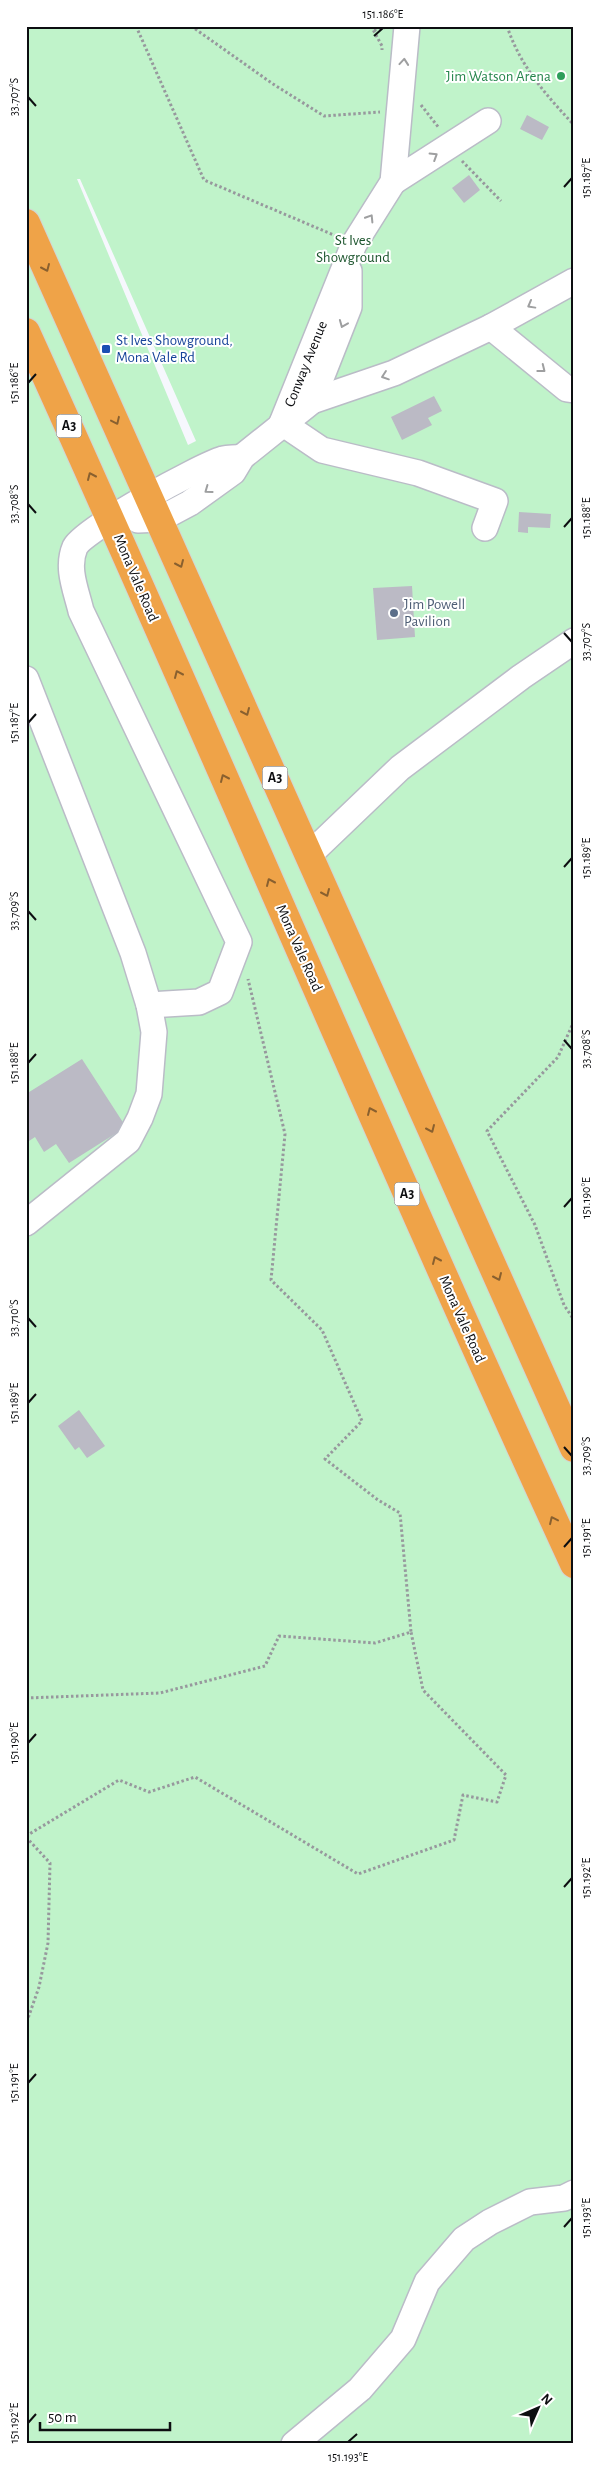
<svg xmlns="http://www.w3.org/2000/svg" width="600" height="2470" font-family="'Alegreya Sans',sans-serif">
<style>
.green{fill:#c0f3ca;fill-rule:evenodd}
.building{fill:#bbbac5}
.lines{fill:none;stroke-linecap:round;stroke-linejoin:round}
.minor-casing{stroke:#babcc7;stroke-width:28}
.highway-casing{stroke:#d3d4d4;stroke-width:30}
.path{stroke:#97989d;stroke-width:3;stroke-dasharray:2.5 2.5;stroke-linecap:butt}
.minor{stroke:#fff;stroke-width:25}
.highway{stroke:#efa348;stroke-width:28}
.oneway{stroke:#9e9fa0}
.oneway2{stroke:#89602f}
.ticks{fill:none;stroke:#0d0e11;stroke-width:2}
.leisure-dot{fill:#2e9e5b;stroke:#fff;stroke-width:2}
.transit-dot{fill:#1a4fb4;stroke:#fff;stroke-width:2}
.service-dot{fill:#5c6f8a;stroke:#fff;stroke-width:2}
.labels{text-anchor:middle;dominant-baseline:central;stroke-width:4;stroke-linejoin:round;paint-order:stroke}
.shield{fill:#fff;stroke:#565658;stroke-width:1}
.shield-label{font-size:14px;font-weight:bold;fill:#0d0e11}
.leisure-label{font-size:15px;fill:#27864d;stroke:#fff;text-anchor:end}
.park-label{font-size:15px;fill:#1d552e;stroke:#fff}
.transit-label{font-size:15px;fill:#164399;stroke:#fff;text-anchor:start}
.street-label{font-size:15px;fill:#0d0e11;stroke:#fff}
.service-label{font-size:15px;fill:#4e5e75;stroke:#fff;text-anchor:start}
.neatline{fill:none;stroke:#0d0e11;stroke-width:2}
.ticks-label{font-size:12px;text-anchor:middle;fill:#0d0e11}
</style>
<rect width="100%" height="100%" fill="#f6f7fd"/>
<path class="green" d="M 26,26 L 574,26 L 574,2444 L 26,2444 ZM 77,179 L 80,179 L 196,441 L 188,445 Z"/>
<g class="building">
<polygon points="527,115 549,127 542,140 520,129"/>
<polygon points="469,175 480,190 464,203 452,188"/>
<polygon points="434,396 442,411 428,418 432,425 402,440 391,417"/>
<polygon points="519,512 551,514 550,528 528,527 528,533 518,532"/>
<polygon points="412,586 415,637 377,640 373,588"/>
<polygon points="82,1059 126,1127 69,1163 56,1144 44,1152 35,1137 26,1143 26,1094"/>
<polygon points="79,1410 105,1446 87,1458 79,1447 75,1450 58,1426"/>
</g>
<g class="lines">
<defs>
<g id="minor">
<polyline points="393,182 488,121"/>
<polyline points="491,327 567,389 574,390"/>
<polyline points="312,401 349,307 349,271"/>
<polyline points="282,423 354,244 393,182 407,26"/>
<polyline points="282,423 322,450 418,473 495,501 485,528"/>
<polyline points="138,520 160,519 190,503 233,472 242,457 312,401 394,373 491,327 574,281"/>
<polyline points="26,679 133,953 149,1005 154,1032 149,1094 140,1118 128,1141 26,1223"/>
<polyline points="309,855 400,768 521,677 574,641"/>
<path d="M 149,1005 L 199,1002 L 220,992 L 239,942 L 81,611 C 76,590 66,568 75,547 C 84,529 200,466 223,459 C 229,458 236,458 242,457"/>
<polyline points="294,2444 360,2389 403,2339 427,2282 464,2239 490,2222 530,2202 564,2198 574,2193"/>
</g>
<g id="highway">
<polyline points="26,223 574,1448"/>
<path d="M 26,332 C 212,741 386,1156 574,1564"/>
</g>
</defs>
<use href="#minor" class="minor-casing"/>
<use href="#highway" class="highway-casing"/>
<g class="path">
<polyline points="136,26 204,180 336,236"/>
<polyline points="191,26 273,84 324,116 380,112"/>
<polyline points="371,26 382,46 382,50"/>
<path d="M 507,26 C 520,66 546,95 574,125"/>
<polyline points="374,30 388,27"/>
<polyline points="421,105 439,128"/>
<polyline points="462,161 501,201"/>
<polyline points="574,1021 558,1057 487,1131 535,1225 564,1305 574,1320"/>
<polyline points="26,1698 160,1693 265,1666 279,1636 375,1643 411,1632 400,1513 378,1500 325,1459 362,1421 322,1330 271,1280 285,1134 248,979"/>
<polyline points="26,1836 119,1780 149,1792 195,1777 358,1874 454,1840 463,1795 497,1802 506,1775 423,1690 411,1632"/>
<polyline points="26,1837 50,1863 48,1943 39,1987 26,2024"/>
</g>
<use href="#minor" class="minor"/>
<use href="#highway" class="highway"/>
</g>
<defs><path id="oneway-chevron" d="M-2-3.5L2.5 0L-2 3.5" fill="none" stroke-width="1.6" stroke-linecap="round" stroke-linejoin="round" transform="scale(1.25)"/></defs>
<g class="oneway">
<use href="#oneway-chevron" transform="translate(404 62) rotate(-85)"/>
<use href="#oneway-chevron" transform="translate(434 156) rotate(-32)"/>
<use href="#oneway-chevron" transform="translate(370 218) rotate(-58)"/>
<use href="#oneway-chevron" transform="translate(531 305) rotate(151)"/>
<use href="#oneway-chevron" transform="translate(343 324) rotate(112)"/>
<use href="#oneway-chevron" transform="translate(542 369) rotate(38)"/>
<use href="#oneway-chevron" transform="translate(385 376) rotate(161)"/>
<use href="#oneway-chevron" transform="translate(208 490) rotate(144)"/>
</g>
<g class="oneway2">
<use href="#oneway-chevron" transform="translate(46 268) rotate(66)"/>
<use href="#oneway-chevron" transform="translate(116 421) rotate(65)"/>
<use href="#oneway-chevron" transform="translate(91 476) rotate(-114)"/>
<use href="#oneway-chevron" transform="translate(180 564) rotate(66)"/>
<use href="#oneway-chevron" transform="translate(178 674) rotate(-114)"/>
<use href="#oneway-chevron" transform="translate(246 712) rotate(66)"/>
<use href="#oneway-chevron" transform="translate(224 778) rotate(-114)"/>
<use href="#oneway-chevron" transform="translate(270 882) rotate(-114)"/>
<use href="#oneway-chevron" transform="translate(326 893) rotate(66)"/>
<use href="#oneway-chevron" transform="translate(371 1111) rotate(-114)"/>
<use href="#oneway-chevron" transform="translate(431 1129) rotate(66)"/>
<use href="#oneway-chevron" transform="translate(436 1260) rotate(-114)"/>
<use href="#oneway-chevron" transform="translate(498 1277) rotate(66)"/>
<use href="#oneway-chevron" transform="translate(553 1520) rotate(-115)"/>
</g>
<path class="ticks" d="M 374,36 L 383,28M 28,97 L 36,106M 564,187 L 572,178M 28,383 L 36,374M 28,504 L 36,513M 564,527 L 572,518M 564,633 L 572,642M 28,723 L 36,714M 564,867 L 572,858M 28,911 L 36,920M 564,1040 L 572,1049M 28,1063 L 36,1054M 564,1207 L 572,1198M 28,1318 L 36,1327M 28,1403 L 36,1394M 564,1447 L 572,1456M 564,1547 L 572,1538M 28,1743 L 36,1734M 564,1887 L 572,1878M 28,2083 L 36,2074M 564,2227 L 572,2218M 28,2423 L 36,2414M 348,2442 L 357,2434"/>
<circle class="leisure-dot" cx="561" cy="76" r="5"/>
<rect class="transit-dot" x="101" y="344" width="10" height="10" rx="2.5"/>
<circle class="service-dot" cx="394" cy="613" r="5"/>
<g class="labels">
<g class="shield">
<rect x="56.5" y="414.5" width="25" height="23" rx="4"/>
<rect x="262.5" y="766.5" width="25" height="23" rx="4"/>
<rect x="394.5" y="1182.5" width="25" height="23" rx="4"/>
</g>
<g class="shield-label">
<text x="69" y="426">A3</text>
<text x="275" y="778">A3</text>
<text x="407" y="1194">A3</text>
</g>
<g class="leisure-label">
<text x="551" y="76">Jim Watson Arena</text>
</g>
<g class="park-label">
<text x="353" y="240">St Ives<tspan x="353" dy="17">Showground</tspan></text>
</g>
<g class="transit-label">
<text x="116" y="340">St Ives Showground,<tspan x="116" dy="17">Mona Vale Rd</tspan></text>
</g>
<g class="street-label">
<text transform="translate(306 364) rotate(-68)">Conway Avenue</text>
<text transform="translate(136 578) rotate(67)">Mona Vale Road</text>
<text transform="translate(299 948) rotate(66)">Mona Vale Road</text>
<text transform="translate(462 1319) rotate(66)">Mona Vale Road</text>
</g>
<g class="service-label">
<text x="404" y="604">Jim Powell<tspan x="404" dy="17">Pavilion</tspan></text>
</g>
</g>
<rect width="600" height="2470" fill="none" stroke="#ffffff" stroke-width="55"/>
<g transform="translate(538 2408) rotate(45)" stroke="#ffffff" stroke-width="4" paint-order="stroke">
<path d="M0-4L9 19L0 12L-9 19Z" fill="#0d0e11"/>
<text y="-8" font-size="14" font-weight="bold" text-anchor="middle" fill="#0d0e11">N</text>
</g>
<path d="M40 2422v8h130v-8" fill="none" stroke="#0d0e11" stroke-width="2.5"/>
<text x="48" y="2422" font-size="15" fill="#0d0e11" stroke="#ffffff" stroke-width="4" paint-order="stroke">50 m</text>
<rect x="28" y="28" width="544" height="2414" class="neatline"/>
<g class="ticks-label">
<text x="383" y="18">151.186°E</text>
<text transform="translate(14 97) rotate(-90)" y="4">33.707°S</text>
<text transform="translate(586 178) rotate(-90)" y="4">151.187°E</text>
<text transform="translate(14 383) rotate(-90)" y="4">151.186°E</text>
<text transform="translate(14 504) rotate(-90)" y="4">33.708°S</text>
<text transform="translate(586 518) rotate(-90)" y="4">151.188°E</text>
<text transform="translate(586 642) rotate(-90)" y="4">33.707°S</text>
<text transform="translate(14 723) rotate(-90)" y="4">151.187°E</text>
<text transform="translate(586 858) rotate(-90)" y="4">151.189°E</text>
<text transform="translate(14 911) rotate(-90)" y="4">33.709°S</text>
<text transform="translate(586 1049) rotate(-90)" y="4">33.708°S</text>
<text transform="translate(14 1063) rotate(-90)" y="4">151.188°E</text>
<text transform="translate(586 1198) rotate(-90)" y="4">151.190°E</text>
<text transform="translate(14 1318) rotate(-90)" y="4">33.710°S</text>
<text transform="translate(14 1403) rotate(-90)" y="4">151.189°E</text>
<text transform="translate(586 1456) rotate(-90)" y="4">33.709°S</text>
<text transform="translate(586 1538) rotate(-90)" y="4">151.191°E</text>
<text transform="translate(14 1743) rotate(-90)" y="4">151.190°E</text>
<text transform="translate(586 1878) rotate(-90)" y="4">151.192°E</text>
<text transform="translate(14 2083) rotate(-90)" y="4">151.191°E</text>
<text transform="translate(586 2218) rotate(-90)" y="4">151.193°E</text>
<text transform="translate(14 2423) rotate(-90)" y="4">151.192°E</text>
<text x="348" y="2461">151.193°E</text>
</g>
</svg>
